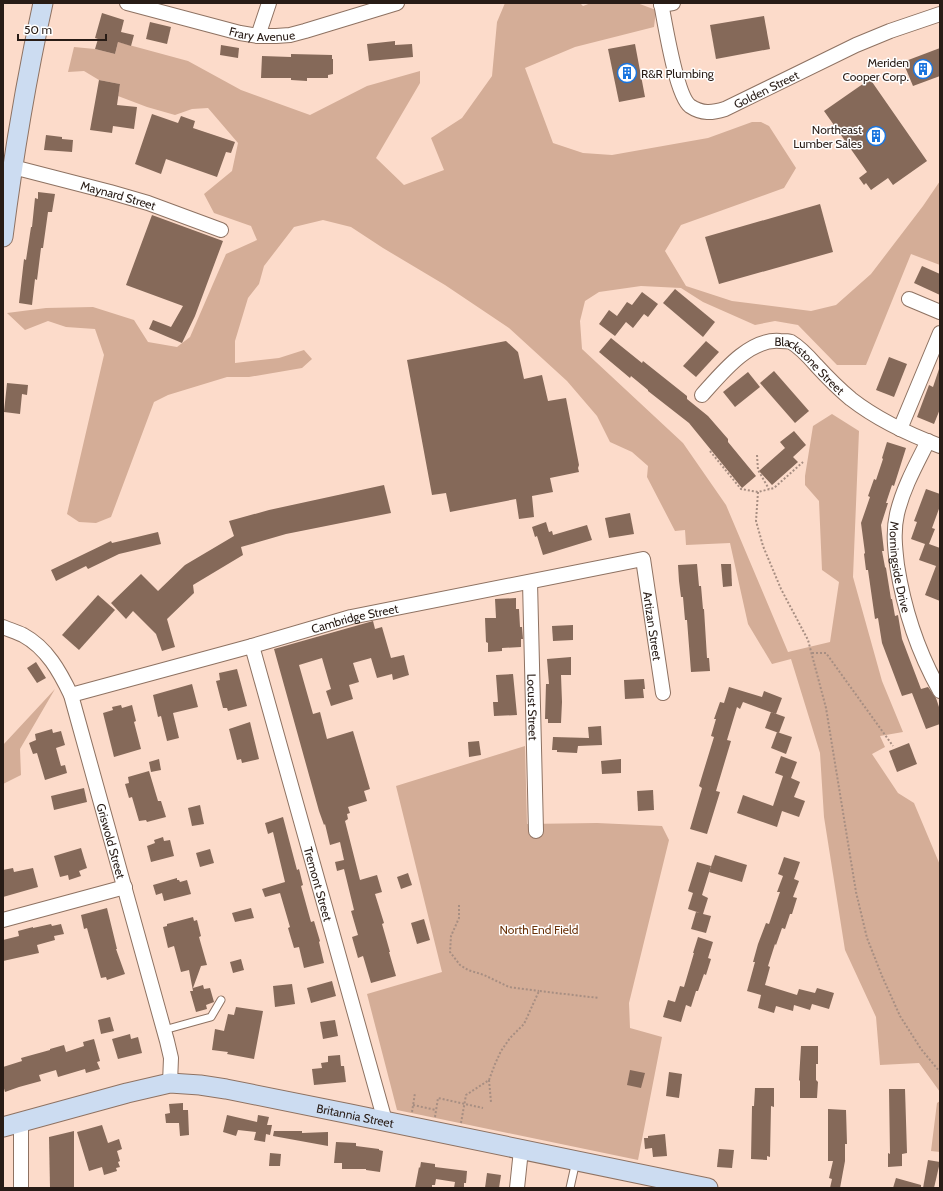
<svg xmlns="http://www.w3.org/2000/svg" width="943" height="1191" font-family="Cabin,sans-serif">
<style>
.green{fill:#d4ad97}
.building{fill:#856959}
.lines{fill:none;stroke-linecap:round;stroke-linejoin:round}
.service-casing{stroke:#8e7262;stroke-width:9}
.minor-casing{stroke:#8e7262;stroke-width:16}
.secondary-casing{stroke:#8e7262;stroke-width:21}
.path{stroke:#a78e82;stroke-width:2;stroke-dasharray:2 2;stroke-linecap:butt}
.service{stroke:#fff;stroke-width:7}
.minor{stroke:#fff;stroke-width:14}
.secondary{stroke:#ccdcf1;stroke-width:19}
.labels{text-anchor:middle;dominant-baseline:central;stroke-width:3;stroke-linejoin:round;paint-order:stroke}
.street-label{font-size:12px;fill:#281c16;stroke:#fff}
.poi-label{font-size:12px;fill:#281c16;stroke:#fff;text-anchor:end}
.park-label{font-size:12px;fill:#6a3209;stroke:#fff}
</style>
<rect width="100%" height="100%" fill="#fcdbca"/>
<g class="green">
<polygon points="505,3 580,3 583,6 591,3 637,3 656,10 654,27 575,47 525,68 553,143 583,153 612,155 708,138 752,122 761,122 769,126 796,168 784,188 681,225 665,251 686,286 732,301 811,311 836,305 871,274 923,206 940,181 940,265 911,254 866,365 837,365 798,325 775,321 755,325 703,302 681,288 641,286 599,292 585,301 580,321 582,349 683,443 726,505 788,652 830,642 839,582 822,570 819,501 805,485 805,476 813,426 832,414 859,431 853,577 882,681 903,732 880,736 885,747 872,754 898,793 914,803 940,865 940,1092 919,1063 880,1065 876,1017 845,950 824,817 820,753 791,659 772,664 748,624 730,543 686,545 685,530 675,531 647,477 648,466 632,452 610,442 597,416 567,381 509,328 445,285 383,248 351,227 323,220 294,227 264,266 259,284 248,298 235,341 235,363 279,358 304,350 312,359 302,368 249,377 227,377 168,395 154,402 111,517 96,523 79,522 67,514 104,355 95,329 66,327 48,321 25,330 7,313 46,308 93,307 134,320 148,342 177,347 190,337 226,254 257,240 251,226 214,213 204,194 232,171 238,143 208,108 192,109 175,115 147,107 118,96 120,84 99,80 84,71 68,72 74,47 95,49 115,54 118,42 188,61 241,90 310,115 367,86 420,71 420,83 376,158 404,185 444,170 431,138 462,118 492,76 497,22"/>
<polygon points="55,689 20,749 21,775 3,784 3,745"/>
<polygon points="525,746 527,824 597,823 662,826 669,840 629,1003 630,1028 662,1037 638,1160 397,1110 367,994 442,972 396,786"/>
<polygon points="940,1101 940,1152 931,1151 937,1103"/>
</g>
<g class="building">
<polygon points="102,13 124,20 121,32 134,35 131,46 118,42 115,54 95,49 98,39 95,38"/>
<polygon points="764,16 770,49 716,59 710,25"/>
<polygon points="150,22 171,27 167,44 146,39"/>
<polygon points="395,41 395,45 412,44 413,57 369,61 367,44"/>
<polygon points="635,44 645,97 619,102 608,49"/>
<polygon points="221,45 239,48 238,58 220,55"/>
<polygon points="940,48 940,76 913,86 903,62"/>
<polygon points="291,54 332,55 332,59 333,59 333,74 328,75 328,78 307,78 307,81 291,80 291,78 261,78 262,56 291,57"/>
<polygon points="870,79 927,161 893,185 888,178 871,190 866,183 864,185 859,178 867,172 824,111"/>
<polygon points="99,80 120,84 117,105 137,107 134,129 113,126 112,133 90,130"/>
<polygon points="152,114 178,123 181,116 195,121 193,128 235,142 231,153 226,152 217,177 166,159 161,174 135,164"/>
<polygon points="46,135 62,137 62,139 73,140 72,152 44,150"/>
<polygon points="38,192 55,194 52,212 48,212 43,248 41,248 37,280 35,279 32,305 19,303 24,259 26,260 31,227 32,227 35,198 38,199"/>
<polygon points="820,204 833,252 719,284 705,237"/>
<polygon points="152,215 223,241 195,316 182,343 149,329 153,320 171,327 183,306 126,285"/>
<polygon points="922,266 940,274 940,295 914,283"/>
<polygon points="675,289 715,322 703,337 663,303"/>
<polygon points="642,292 658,304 648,317 644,314 633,328 626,322 615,336 599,324 609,310 617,316 627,302 632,305"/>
<polygon points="611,338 642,363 643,361 687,396 687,399 708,416 728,439 728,442 756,476 742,488 689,423 648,391 648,390 631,376 630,378 599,352"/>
<polygon points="506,341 518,352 524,379 542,375 548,401 566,398 579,465 578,468 579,472 550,478 553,492 532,496 534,517 519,519 516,499 450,512 446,493 432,495 407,360"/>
<polygon points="706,341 719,352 696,377 683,366"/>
<polygon points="889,357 907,364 894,397 876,390"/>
<polygon points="939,369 940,370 940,409 934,424 917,417 929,385 933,387"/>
<polygon points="774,371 809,411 795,423 760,383"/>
<polygon points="748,372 760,387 735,407 723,392"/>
<polygon points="7,383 28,385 27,395 22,394 20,414 4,412"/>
<polygon points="794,431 806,445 793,457 798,462 772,485 759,471 785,448 780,442"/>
<polygon points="887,442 906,448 894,486 892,485 886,503 888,503 881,525 884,551 882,551 885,567 886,568 891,599 892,599 895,616 898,615 902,639 921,689 928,687 936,698 940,710 940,724 926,729 912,693 902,696 882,643 878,618 875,619 868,570 866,570 864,554 865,553 861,523 870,497 868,496 874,479 876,480 883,459 882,458"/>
<polygon points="384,485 391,513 286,534 241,547 243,555 193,585 194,593 167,619 175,647 162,651 156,634 133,611 126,619 111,603 141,574 158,591 185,565 234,536 229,521 269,510"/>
<polygon points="926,489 940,494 940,506 932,528 935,529 929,544 940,548 940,601 925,595 936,566 919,560 925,544 911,539 917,522 914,521"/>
<polygon points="630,513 634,534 609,538 605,518"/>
<polygon points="546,522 549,532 552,531 553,535 587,525 592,540 543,555 537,536 535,537 532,527"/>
<polygon points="158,532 161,544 119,554 88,569 86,566 56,581 51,570 111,541 112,543"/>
<polygon points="697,564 699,586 701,586 703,609 704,609 707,658 709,658 710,671 691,672 687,620 685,620 683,597 681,597 679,581 678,565"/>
<polygon points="721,564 731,564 732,586 723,587"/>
<polygon points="98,595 115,610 79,650 62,635"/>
<polygon points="516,598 516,609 519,609 520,627 522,627 523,639 521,639 521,647 502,648 502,651 488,652 488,643 486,642 485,618 496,618 495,599"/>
<polygon points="373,621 375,629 382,627 391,658 404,655 409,675 393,680 392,674 377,678 371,658 353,663 359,682 349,685 353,699 331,706 326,691 331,689 322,658 299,665 313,714 320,712 327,739 353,731 370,789 364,791 367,801 348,807 350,813 347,814 348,819 345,821 360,880 377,875 382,892 375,894 384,923 382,924 390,952 389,952 396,976 371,983 363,956 358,958 352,937 358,935 351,911 354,910 344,869 337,871 335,862 344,860 340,842 330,845 325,824 324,825 319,811 274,649"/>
<polygon points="573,625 573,640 553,641 552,626"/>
<polygon points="571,657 571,675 561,675 562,702 561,723 548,723 548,719 545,719 546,684 549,684 547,659"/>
<polygon points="36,662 46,678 37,683 27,668"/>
<polygon points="237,669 247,706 228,711 227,708 223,708 216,681 220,680 219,673"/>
<polygon points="513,674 517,715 494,716 493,702 498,702 496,675"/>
<polygon points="644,679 645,689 643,689 644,698 625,699 624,680"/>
<polygon points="192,684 198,707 173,713 179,738 167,741 161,716 158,717 153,695"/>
<polygon points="729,687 762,697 764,691 782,698 776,714 743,702 740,709 737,707 727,740 731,741 716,791 720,792 707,834 690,829 702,788 699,786 714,737 711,736 716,719 714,719 720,702 724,703"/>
<polygon points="121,705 122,708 132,705 136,721 134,722 141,749 114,757 103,713 113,710 112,707"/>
<polygon points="771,712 785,717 779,733 765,728"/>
<polygon points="250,722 259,759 242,763 241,759 237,760 229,729"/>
<polygon points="601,726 602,745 578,746 577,753 557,752 557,750 552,750 553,737 589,738 588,727"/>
<polygon points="52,729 53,733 61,731 65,745 56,748 61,766 65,765 67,773 45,780 37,753 33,754 29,743 36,740 35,734"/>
<polygon points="777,732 792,737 786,754 771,748"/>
<polygon points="479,741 481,755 469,757 468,742"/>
<polygon points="909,743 917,764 897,772 889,751"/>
<polygon points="781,756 797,762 791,778 800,782 794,797 805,801 799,817 782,811 777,827 737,813 743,795 773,806 783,776 775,773"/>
<polygon points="159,759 161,770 151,772 149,762"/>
<polygon points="621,759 621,773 602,774 601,761"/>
<polygon points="149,771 158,801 161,801 166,817 147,822 146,820 139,821 132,797 129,798 125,784 129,783 128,777"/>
<polygon points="84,788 87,802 54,810 51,796"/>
<polygon points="653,790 654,810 638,811 637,791"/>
<polygon points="200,805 204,824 192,826 188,808"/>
<polygon points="283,817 297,870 299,869 303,885 301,886 311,922 314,921 320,941 319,942 324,963 304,968 299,947 294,948 288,928 290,927 280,893 265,897 262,889 285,882 273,832 268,834 265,823"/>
<polygon points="163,837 164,841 170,840 174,856 151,862 147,846 155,843 154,840"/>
<polygon points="81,848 87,868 79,871 81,876 69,880 68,875 60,877 54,856"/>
<polygon points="210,849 214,863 200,867 196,853"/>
<polygon points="715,855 747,865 742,882 709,872"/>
<polygon points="784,857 800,862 794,879 799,881 793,897 797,898 792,914 790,914 785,929 782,928 776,945 775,944 768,966 770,967 765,985 797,995 799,989 815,993 817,988 834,993 829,1009 812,1004 810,1010 794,1005 793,1011 776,1006 774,1013 758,1008 761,995 747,991 755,962 753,962 758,944 766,923 769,924 780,892 777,892 783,876 778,874"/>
<polygon points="697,862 711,866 702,895 708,898 703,914 711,916 706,933 691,929 696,912 700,913 688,909 693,893 688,891"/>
<polygon points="13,868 14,872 33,868 38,887 3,897 3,870"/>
<polygon points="408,873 412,885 401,889 397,877"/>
<polygon points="177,878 177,880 179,880 180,882 187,880 191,894 164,901 162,893 156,895 153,885"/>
<polygon points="107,908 117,949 116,949 125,974 107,980 106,977 101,978 87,928 84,929 81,915"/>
<polygon points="251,908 254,918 235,922 232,913"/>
<polygon points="193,917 194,921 197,920 201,936 199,937 207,965 201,966 193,988 203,985 204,989 210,988 214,1002 206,1005 207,1009 196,1012 190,991 193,991 189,970 181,972 174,946 168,948 163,927 167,926 167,924"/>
<polygon points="424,919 430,940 417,944 411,923"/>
<polygon points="51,924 52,926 61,924 64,934 54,936 55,940 37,945 39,953 3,961 3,940 19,936 18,931 33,927 33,928"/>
<polygon points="698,937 713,942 708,958 711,959 706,975 704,974 698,991 696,991 691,1007 686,1005 681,1022 663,1017 668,1000 675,1002 680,986 684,987 694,953 693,953"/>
<polygon points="241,959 244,970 233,973 230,962"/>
<polygon points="332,981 336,996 311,1003 307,988"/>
<polygon points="292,984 295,1004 275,1007 273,986"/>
<polygon points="236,1007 263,1011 254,1059 227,1054 228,1052 212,1050 215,1029 224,1031 228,1014 234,1015"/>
<polygon points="110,1017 114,1031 101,1034 98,1020"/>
<polygon points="335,1020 338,1036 323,1039 320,1022"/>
<polygon points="130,1034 131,1039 138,1037 142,1053 118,1059 112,1039"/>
<polygon points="94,1039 100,1061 97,1062 100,1069 86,1073 85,1069 58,1077 56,1070 39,1075 41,1081 19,1087 5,1092 3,1085 3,1067 22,1061 21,1058 50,1050 50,1049 64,1045 66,1052 84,1046 83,1042"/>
<polygon points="801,1046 818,1046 818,1064 816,1064 816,1080 818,1082 817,1098 800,1098 800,1081 799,1080"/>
<polygon points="340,1055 341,1066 344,1066 346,1082 314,1085 312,1069 322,1068 321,1063 328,1062 328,1056"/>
<polygon points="630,1070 645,1073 641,1088 627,1085"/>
<polygon points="669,1072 682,1074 679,1098 666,1096"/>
<polygon points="755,1088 774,1088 774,1107 771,1106 770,1157 767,1156 767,1160 751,1159 752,1106 754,1106"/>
<polygon points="889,1089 905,1089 907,1153 902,1154 902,1166 888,1167 888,1153 890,1154"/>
<polygon points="183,1103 183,1110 188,1110 189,1135 180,1136 179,1123 166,1123 165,1114 170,1113 169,1104"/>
<polygon points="828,1109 846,1110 847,1144 845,1144 845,1161 840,1188 830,1188 832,1179 829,1178 833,1161 828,1161"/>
<polygon points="227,1115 257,1122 258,1115 269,1117 267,1125 272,1125 270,1135 266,1134 265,1142 254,1140 256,1132 238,1130 236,1136 223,1132"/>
<polygon points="102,1125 108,1143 119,1139 122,1149 117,1151 120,1161 118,1162 120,1167 116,1168 117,1171 104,1175 102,1167 89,1171 77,1132"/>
<polygon points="74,1131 74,1188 50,1188 49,1137"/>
<polygon points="274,1131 302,1131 302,1133 328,1132 328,1146 273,1136"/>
<polygon points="665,1134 667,1156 653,1157 652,1148 645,1149 644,1138 648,1138 648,1136"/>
<polygon points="336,1142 356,1143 356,1146 379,1149 379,1150 383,1151 380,1172 366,1170 366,1169 342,1169 342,1163 334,1163"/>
<polygon points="719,1149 734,1150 732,1168 717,1167"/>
<polygon points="270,1153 281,1154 280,1166 269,1166"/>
<polygon points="928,1160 940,1162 934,1188 923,1188"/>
<polygon points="421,1162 435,1164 435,1167 467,1171 466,1183 464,1183 464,1188 454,1188 455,1182 436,1179 435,1185 432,1185 432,1188 415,1188 419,1167 420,1168"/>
<polygon points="487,1173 501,1175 499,1188 485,1188"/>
<polygon points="896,1178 921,1185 921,1188 893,1188"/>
</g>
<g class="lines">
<defs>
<g id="service">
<polyline points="164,1030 211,1017 221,1000"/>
<polyline points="570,1188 576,1161"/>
</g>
<g id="minor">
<path id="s1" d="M 127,3 L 240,33 L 258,36 L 276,36 L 290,35 L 305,31 L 397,3"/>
<path id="s2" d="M 661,3 C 665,23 676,95 690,106 C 702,114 712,113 725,109 L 856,45 L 890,31 L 940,14"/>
<polyline points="661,5 673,3"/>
<polyline points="258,36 269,3"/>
<path id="s3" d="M 13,167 L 110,192 L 148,203 L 221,230"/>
<polyline points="909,299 940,312"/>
<path id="s4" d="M 702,395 C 721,374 749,338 780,341 C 783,341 788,341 791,342 C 801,348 809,357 816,365 C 827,377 839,389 851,399 C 878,420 908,434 940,446"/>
<polyline points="900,429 940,333"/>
<path id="s5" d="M 928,441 C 916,465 903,488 897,514 C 893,531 895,548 897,565 C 904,610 918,652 940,691"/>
<path id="s6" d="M 530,582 L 536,831"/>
<path id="s7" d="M 3,627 C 10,630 17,632 23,635 C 47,648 60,672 71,695 L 167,1041 L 171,1058 L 170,1083"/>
<path id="s8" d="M 252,646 L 385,1121"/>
<path id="s9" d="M 71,695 L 252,646 L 351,617 L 643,559 L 663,693"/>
<polyline points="3,920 125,887"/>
<polyline points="21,1188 21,1122"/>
<polyline points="517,1188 521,1150"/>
</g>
<g id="secondary">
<path d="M 3,237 C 13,159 26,80 43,3"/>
<path id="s10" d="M 3,1127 L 127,1093 L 170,1083 L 200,1085 L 226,1089 C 387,1121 548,1155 708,1188"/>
</g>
</defs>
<use href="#service" class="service-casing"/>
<use href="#minor" class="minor-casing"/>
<use href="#secondary" class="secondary-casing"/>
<g class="path">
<polyline points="710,451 741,489 758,492 774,488 803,462"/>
<polyline points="757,455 758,470 769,489"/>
<polyline points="758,492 756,521 763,546 781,589 808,640 826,708 856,892 867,938 882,976 900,1016 921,1049 940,1072"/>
<polyline points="812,653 826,653 893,746"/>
<polyline points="459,905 459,918 451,936 450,952 460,965 468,970 484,975 509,987 539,991"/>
<polyline points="489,1080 491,1102"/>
<polyline points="413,1105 436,1110"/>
<polyline points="412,1112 415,1093"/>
<polyline points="435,1117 438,1098 483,1108"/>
<polyline points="461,1123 466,1095 489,1080 495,1064 501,1051 510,1038 524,1024 539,991 599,998"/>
</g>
<use href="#service" class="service"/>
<use href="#minor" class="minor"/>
<use href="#secondary" class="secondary"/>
</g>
<defs>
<symbol id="building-ring" viewBox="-11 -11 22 22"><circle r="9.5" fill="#fff" stroke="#1a75df" stroke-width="1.5"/><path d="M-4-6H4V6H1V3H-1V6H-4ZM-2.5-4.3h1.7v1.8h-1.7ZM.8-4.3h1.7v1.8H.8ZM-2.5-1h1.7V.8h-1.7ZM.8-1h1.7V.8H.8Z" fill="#1a75df"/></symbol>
</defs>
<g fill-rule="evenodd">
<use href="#building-ring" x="912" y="58" width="22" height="22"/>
<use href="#building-ring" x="616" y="62" width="22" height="22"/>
<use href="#building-ring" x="865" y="125" width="22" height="22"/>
</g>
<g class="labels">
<g class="street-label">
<text stroke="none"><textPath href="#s1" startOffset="139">Frary Avenue</textPath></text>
<text stroke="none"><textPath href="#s2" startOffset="190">Golden Street</textPath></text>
<text stroke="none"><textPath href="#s3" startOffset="109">Maynard Street</textPath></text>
<text stroke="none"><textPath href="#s4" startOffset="137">Blackstone Street</textPath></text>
<text stroke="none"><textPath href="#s5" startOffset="133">Morningside Drive</textPath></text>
<text stroke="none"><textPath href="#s9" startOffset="294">Cambridge Street</textPath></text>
<text stroke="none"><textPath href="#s9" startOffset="656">Artizan Street</textPath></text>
<text stroke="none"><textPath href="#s6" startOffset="125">Locust Street</textPath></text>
<text stroke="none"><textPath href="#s7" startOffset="251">Griswold Street</textPath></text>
<text stroke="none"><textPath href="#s8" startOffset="247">Tremont Street</textPath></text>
<text stroke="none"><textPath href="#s10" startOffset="361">Britannia Street</textPath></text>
</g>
<g class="poi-label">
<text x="909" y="62">Meriden<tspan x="909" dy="14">Cooper Corp.</tspan></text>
<text x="641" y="73" text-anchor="start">R&amp;R Plumbing</text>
<text x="862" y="129">Northeast<tspan x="862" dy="14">Lumber Sales</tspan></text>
</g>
<g class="park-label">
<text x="539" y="929">North End Field</text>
</g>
</g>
<rect width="943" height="1191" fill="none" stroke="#281c16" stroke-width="8"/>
<path d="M18 34v6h88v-6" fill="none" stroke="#281c16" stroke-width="2"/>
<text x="24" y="34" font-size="12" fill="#281c16" stroke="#ffffff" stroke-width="3" paint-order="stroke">50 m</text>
</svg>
